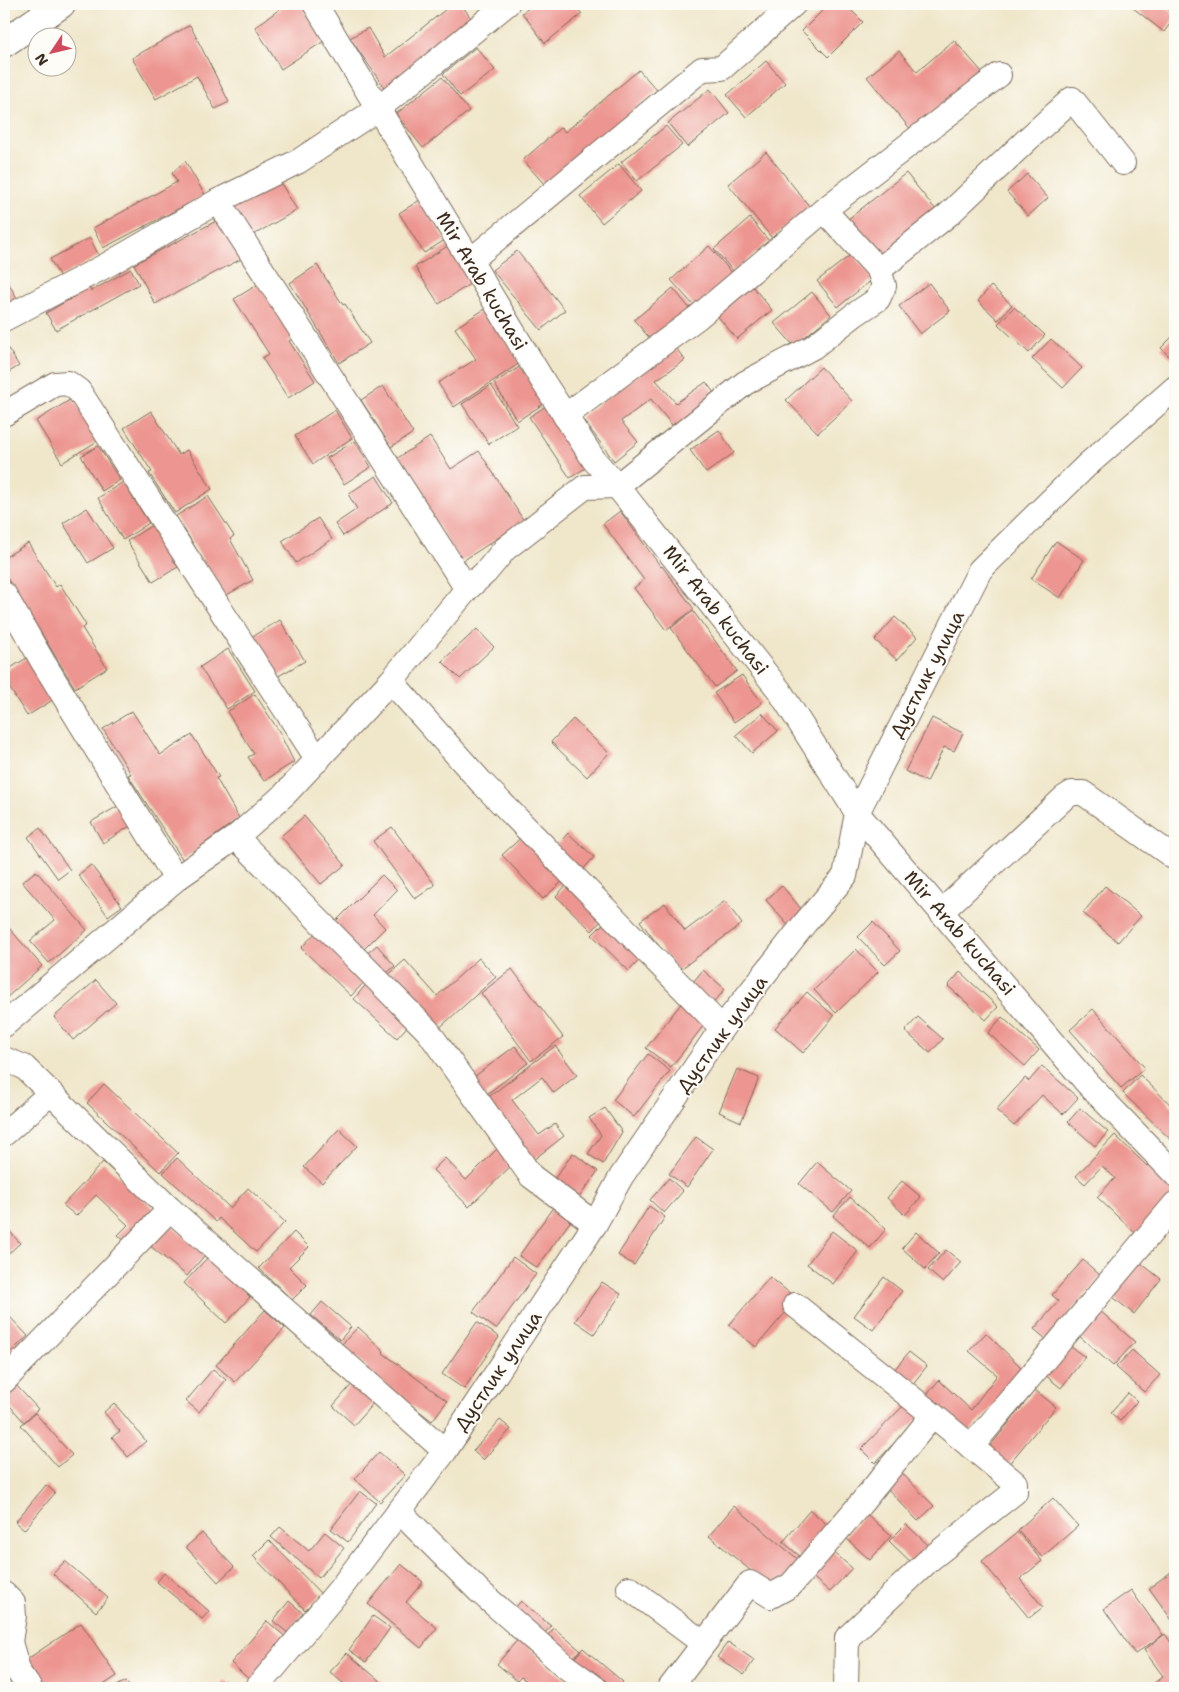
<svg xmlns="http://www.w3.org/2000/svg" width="1179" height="1692" font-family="'Shantell Sans',sans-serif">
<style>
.building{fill:#ed9590}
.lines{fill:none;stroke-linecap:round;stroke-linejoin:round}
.minor-casing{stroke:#7a6c5b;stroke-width:26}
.major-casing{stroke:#7a6c5b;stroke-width:30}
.minor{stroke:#fff;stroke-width:24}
.major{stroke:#fff;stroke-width:28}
.labels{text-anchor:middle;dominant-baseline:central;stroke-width:4;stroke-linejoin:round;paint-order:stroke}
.street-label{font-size:19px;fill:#3b2a1e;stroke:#fdfcf7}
</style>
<rect width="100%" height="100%" fill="#fdfcf7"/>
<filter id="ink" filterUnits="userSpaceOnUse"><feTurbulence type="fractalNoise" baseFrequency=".02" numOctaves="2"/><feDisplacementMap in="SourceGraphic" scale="10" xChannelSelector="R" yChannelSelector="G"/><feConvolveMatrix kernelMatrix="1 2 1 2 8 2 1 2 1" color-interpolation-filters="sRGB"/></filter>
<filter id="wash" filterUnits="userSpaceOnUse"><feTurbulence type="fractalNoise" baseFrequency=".0096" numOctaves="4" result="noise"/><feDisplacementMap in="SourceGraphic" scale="20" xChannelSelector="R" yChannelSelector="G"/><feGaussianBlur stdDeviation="1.12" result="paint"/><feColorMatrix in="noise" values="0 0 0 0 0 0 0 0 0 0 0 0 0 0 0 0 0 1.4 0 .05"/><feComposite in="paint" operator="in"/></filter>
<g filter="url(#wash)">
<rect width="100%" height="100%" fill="#f0e7cb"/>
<g id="blocks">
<g class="building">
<polygon points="277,4 300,4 324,41 281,69 255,27 280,9"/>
<polygon points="449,4 461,4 471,18 386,90 350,38 368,28 385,57 450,6"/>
<polygon points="534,4 574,4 582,14 545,43 522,13"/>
<polygon points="829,4 845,4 863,22 828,57 802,31"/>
<polygon points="1128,4 1161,4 1175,15 1175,17 1164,32"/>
<polygon points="190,25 229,102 215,109 197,76 156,99 132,58"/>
<polygon points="954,40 982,72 912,131 867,77 899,51 917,72"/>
<polygon points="476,47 495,70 460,96 443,74"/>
<polygon points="766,61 785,83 746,117 727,95"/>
<polygon points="639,70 657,90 545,185 523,160 561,127 565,132"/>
<polygon points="442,77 469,111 423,148 396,114"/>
<polygon points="710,89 729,113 687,147 668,123"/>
<polygon points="666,126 682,145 637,181 621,162"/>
<polygon points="766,152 810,207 772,238 728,184"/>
<polygon points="185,161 205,195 103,248 93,228 177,182 172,173"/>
<polygon points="619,164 641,191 602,223 580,196"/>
<polygon points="906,173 940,215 876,266 842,224"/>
<polygon points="1027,174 1048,198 1028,216 1007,192"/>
<polygon points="279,180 297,210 248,238 231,208"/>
<polygon points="420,200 445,240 424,253 399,213"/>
<polygon points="222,218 243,258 155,304 134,264"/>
<polygon points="750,218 769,241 734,272 714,249"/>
<polygon points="90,238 99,256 60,277 50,259"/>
<polygon points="449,245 473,282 439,304 415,267"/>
<polygon points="709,246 733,274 695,307 671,280"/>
<polygon points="517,251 565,310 541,330 492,270"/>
<polygon points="853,253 873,279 838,307 817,281"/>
<polygon points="317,265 343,305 345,304 370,343 339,363 290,283"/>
<polygon points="131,269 139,284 56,330 46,313 89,288 91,291"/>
<polygon points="4,276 17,298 4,305"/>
<polygon points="749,282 772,310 737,339 713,311"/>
<polygon points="929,283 950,311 920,334 899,306"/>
<polygon points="259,284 293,338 289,341 315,381 288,398 262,358 269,354 234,299"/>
<polygon points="991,286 1012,305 998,320 978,301"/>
<polygon points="673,288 690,309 652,341 634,320"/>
<polygon points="812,292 831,315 794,346 774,323"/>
<polygon points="1014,307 1045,335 1029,353 998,324"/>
<polygon points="485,309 520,363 454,407 438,383 476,359 455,328"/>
<polygon points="1175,334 1175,362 1161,348"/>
<polygon points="1051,339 1082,368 1063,388 1032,359"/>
<polygon points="4,342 19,366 4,375"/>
<polygon points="675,347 685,360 656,380 676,403 706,382 717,397 676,430 651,399 621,421 638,442 614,461 581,417"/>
<polygon points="521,366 545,403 517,421 494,383"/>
<polygon points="821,367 852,401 818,433 786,400"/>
<polygon points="491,385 517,426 489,444 462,404"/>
<polygon points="383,386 413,433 391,447 361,400"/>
<polygon points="73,398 99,440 62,463 36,421"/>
<polygon points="549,404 587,467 570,478 529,417"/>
<polygon points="335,410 352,438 313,464 295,436"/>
<polygon points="151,411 179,455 187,450 212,489 175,513 149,473 152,472 124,428"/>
<polygon points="719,430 734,453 706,473 690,450"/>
<polygon points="430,437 451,469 479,451 524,521 461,562 396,459"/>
<polygon points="355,441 371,467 344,484 327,458"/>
<polygon points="98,446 120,480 102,491 81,456"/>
<polygon points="376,476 393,503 343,536 335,524 357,509 348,494"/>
<polygon points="123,482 149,523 123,540 98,498"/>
<polygon points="208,496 234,536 230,539 253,580 225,596 176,516"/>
<polygon points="87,508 113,548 88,563 63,523"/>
<polygon points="620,511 661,567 662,566 694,609 666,630 634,588 644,580 603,524"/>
<polygon points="318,518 332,539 296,563 282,541"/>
<polygon points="152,525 178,567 153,582 127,541"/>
<polygon points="1056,541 1084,560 1060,598 1031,579"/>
<polygon points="28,543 56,587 60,584 86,625 82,628 107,668 75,688 4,573 4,558"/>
<polygon points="693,611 737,671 715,687 671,628"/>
<polygon points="895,617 917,637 897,660 875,640"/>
<polygon points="280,620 305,661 275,678 251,637"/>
<polygon points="477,629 494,647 460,679 442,661"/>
<polygon points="228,649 255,691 227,709 200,667"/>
<polygon points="30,656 56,698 27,716 4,679 4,672"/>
<polygon points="742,675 762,703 734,722 714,693"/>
<polygon points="255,694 282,736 281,736 294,762 264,781 248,757 254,754 227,712"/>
<polygon points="132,711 160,755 192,735 219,777 216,778 239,818 183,860 128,775 131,774 103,729"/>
<polygon points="762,713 778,731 752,753 736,735"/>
<polygon points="932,718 963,733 954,751 944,747 927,782 905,771"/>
<polygon points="573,719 609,753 587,777 551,742"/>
<polygon points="123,803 135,823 103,843 91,822"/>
<polygon points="304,816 345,865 321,884 281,836"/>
<polygon points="392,827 435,885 415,899 373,841"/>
<polygon points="40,828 70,870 58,879 28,837"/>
<polygon points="526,833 567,877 543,899 502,855"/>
<polygon points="568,833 594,857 581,872 555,848"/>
<polygon points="91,865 122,906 108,916 78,875"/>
<polygon points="36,871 87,930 49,963 30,941 55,920 22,882"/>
<polygon points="382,875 397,890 373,915 385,928 359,954 331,926"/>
<polygon points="572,879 608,913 592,931 556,896"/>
<polygon points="782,886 808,917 792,930 766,900"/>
<polygon points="1105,886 1141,916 1118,942 1083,913"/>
<polygon points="725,901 742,924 678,971 640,921 665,903 685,931"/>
<polygon points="608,919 644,955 629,971 592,935"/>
<polygon points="4,922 42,966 4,1000"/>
<polygon points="873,922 900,951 885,965 858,937"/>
<polygon points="320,928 370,976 351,996 301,948"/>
<polygon points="377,945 395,966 382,977 364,956"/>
<polygon points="856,949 878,972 836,1013 814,990"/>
<polygon points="479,958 496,977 436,1031 386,977 405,960 437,996"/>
<polygon points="512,969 563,1037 531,1061 481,993"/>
<polygon points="703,970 725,989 711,1006 689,987"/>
<polygon points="960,972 998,1007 986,1020 948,986"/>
<polygon points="96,980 116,1003 73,1040 54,1017"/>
<polygon points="369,981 413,1020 397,1038 354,999"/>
<polygon points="807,992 834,1016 803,1053 775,1028"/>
<polygon points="684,1000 708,1020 671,1067 646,1048"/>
<polygon points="1093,1009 1145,1068 1121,1088 1070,1030"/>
<polygon points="918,1017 943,1039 930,1053 905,1031"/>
<polygon points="1002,1017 1039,1050 1025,1066 988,1033"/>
<polygon points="515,1046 528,1063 479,1100 466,1083"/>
<polygon points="555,1046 577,1075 554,1093 542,1077 512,1100 539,1135 555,1124 564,1136 528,1164 481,1103"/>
<polygon points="648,1054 670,1071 634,1117 613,1100"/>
<polygon points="1042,1066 1078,1098 1063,1114 1042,1095 1014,1126 996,1110 1025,1078 1029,1081"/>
<polygon points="737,1069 759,1078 741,1122 719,1112"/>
<polygon points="1140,1075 1175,1109 1175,1136 1171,1140 1123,1093"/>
<polygon points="104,1084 178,1153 160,1172 87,1103"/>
<polygon points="605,1108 622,1132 603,1164 588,1154 601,1135 589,1118"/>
<polygon points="1080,1108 1108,1132 1095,1146 1068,1122"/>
<polygon points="339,1129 357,1146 322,1183 304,1167"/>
<polygon points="1115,1135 1147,1166 1152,1161 1175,1183 1175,1193 1136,1234 1097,1197 1115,1178 1102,1166 1085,1184 1076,1176"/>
<polygon points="696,1137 713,1149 687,1187 669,1174"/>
<polygon points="501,1145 516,1161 469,1207 433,1170 445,1158 466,1180"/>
<polygon points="573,1153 598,1171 575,1203 550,1185"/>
<polygon points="177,1158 230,1208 248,1188 285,1222 256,1252 219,1218 216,1222 163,1173"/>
<polygon points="103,1162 158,1213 129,1245 118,1235 128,1225 96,1195 76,1216 63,1205"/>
<polygon points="817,1162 851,1191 833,1212 799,1184"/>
<polygon points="669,1178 683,1191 664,1213 650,1200"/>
<polygon points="902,1181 921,1197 905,1215 887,1198"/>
<polygon points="850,1197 886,1229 870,1248 833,1216"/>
<polygon points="556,1203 574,1216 537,1268 519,1256"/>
<polygon points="649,1206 665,1217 634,1265 618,1255"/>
<polygon points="168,1223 205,1255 187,1276 149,1245"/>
<polygon points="4,1225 20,1243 4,1258"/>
<polygon points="832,1231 858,1251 833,1284 807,1264"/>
<polygon points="294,1232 309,1247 289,1267 307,1285 292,1300 259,1268"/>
<polygon points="916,1232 939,1253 925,1269 902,1248"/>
<polygon points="946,1250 961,1262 943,1283 928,1270"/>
<polygon points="208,1257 250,1297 226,1323 184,1283"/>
<polygon points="513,1257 536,1274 496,1329 473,1312"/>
<polygon points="1083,1260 1101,1276 1047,1340 1034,1329 1059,1301 1052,1295"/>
<polygon points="1137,1260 1161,1279 1134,1314 1109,1294"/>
<polygon points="770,1277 797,1299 756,1347 729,1325"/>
<polygon points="884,1277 902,1291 873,1330 854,1316"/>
<polygon points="602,1282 621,1294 594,1334 575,1321"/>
<polygon points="322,1302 351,1327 340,1340 311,1315"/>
<polygon points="1098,1309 1135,1342 1113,1366 1077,1334"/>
<polygon points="265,1310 285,1328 235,1382 216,1365"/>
<polygon points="9,1316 28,1336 4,1358 4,1322"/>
<polygon points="477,1322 499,1337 464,1389 442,1374"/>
<polygon points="358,1327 384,1351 383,1353 447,1401 432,1421 365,1369 367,1367 342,1344"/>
<polygon points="986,1333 1026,1372 966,1435 926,1396 939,1380 971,1410 997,1375 969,1351"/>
<polygon points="1068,1345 1085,1357 1061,1388 1045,1375"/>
<polygon points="1132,1350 1160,1375 1144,1392 1116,1367"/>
<polygon points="909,1352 927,1366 911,1386 893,1371"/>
<polygon points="213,1369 226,1380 199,1412 186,1401"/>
<polygon points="354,1382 375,1401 354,1425 333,1406"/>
<polygon points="15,1384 38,1409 24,1422 4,1399 4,1394"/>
<polygon points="1035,1390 1056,1407 1007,1466 987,1450"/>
<polygon points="1128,1393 1137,1401 1120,1421 1111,1413"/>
<polygon points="114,1403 146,1441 128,1457 112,1437 120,1431 104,1412"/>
<polygon points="906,1403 920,1416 875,1463 861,1449"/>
<polygon points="35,1413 72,1455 58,1467 21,1425"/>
<polygon points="500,1420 511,1429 483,1460 473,1451"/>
<polygon points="379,1452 405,1475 380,1502 355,1479"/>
<polygon points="899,1470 934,1506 918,1521 884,1485"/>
<polygon points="46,1485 55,1493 24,1530 15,1522"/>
<polygon points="360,1491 376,1503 348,1542 331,1529"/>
<polygon points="1053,1498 1078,1526 1042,1557 1018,1530"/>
<polygon points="734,1506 800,1561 775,1591 709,1536"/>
<polygon points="810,1510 829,1526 802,1558 783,1542"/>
<polygon points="866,1513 891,1536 870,1560 845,1537"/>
<polygon points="906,1524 932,1549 915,1566 889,1541"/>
<polygon points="280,1527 309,1551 325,1532 344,1548 319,1578 271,1537"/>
<polygon points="1018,1532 1042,1561 1020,1579 1043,1607 1029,1618 982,1561"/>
<polygon points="202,1533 234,1567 218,1582 186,1547"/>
<polygon points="269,1540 321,1594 305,1610 253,1556"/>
<polygon points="831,1550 852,1568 830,1592 809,1574"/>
<polygon points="65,1561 108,1598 96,1612 53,1574"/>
<polygon points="401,1564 423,1582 406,1602 437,1628 421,1648 368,1604"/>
<polygon points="1174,1570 1175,1622 1174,1623 1149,1588"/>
<polygon points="164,1573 209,1611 202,1619 157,1582"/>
<polygon points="1131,1590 1163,1635 1135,1654 1104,1609"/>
<polygon points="289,1601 303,1613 288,1633 273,1621"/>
<polygon points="521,1601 551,1626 541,1638 511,1613"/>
<polygon points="373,1616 390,1628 366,1662 349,1650"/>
<polygon points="267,1621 289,1640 252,1682 231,1663"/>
<polygon points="81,1623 117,1676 99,1688 37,1688 20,1664"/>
<polygon points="554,1628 580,1650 568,1664 542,1642"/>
<polygon points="1165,1634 1175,1648 1175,1667 1170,1671 1175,1668 1175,1688 1150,1688 1149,1687 1163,1676 1144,1650"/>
<polygon points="519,1638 539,1656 537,1658 577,1688 536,1688 521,1677 517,1681 497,1664"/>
<polygon points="728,1642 754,1660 744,1675 717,1657"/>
<polygon points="583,1648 623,1682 618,1688 606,1688 572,1661"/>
<polygon points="347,1653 388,1688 349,1688 330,1672"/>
<polygon points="225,1680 235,1688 219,1688"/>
<polygon points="126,1681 130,1688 113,1688"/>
</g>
</g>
</g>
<g filter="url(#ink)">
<use href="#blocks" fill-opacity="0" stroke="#7a6c5b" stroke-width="1"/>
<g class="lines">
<defs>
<g id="minor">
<polyline points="315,4 544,383 594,460 617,486 779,690 857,813 1087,1083 1175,1174"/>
<polyline points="218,201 467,589"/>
<polyline points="824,210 879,270"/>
<polyline points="470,261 702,69 722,68 794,4"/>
<polyline points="4,319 107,265 218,201 299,161 379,108 507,4"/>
<polyline points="4,414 55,384 68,383 79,391 318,760"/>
<polyline points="565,416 698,317 824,210 999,75"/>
<polyline points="4,594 43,662 176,879"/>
<polyline points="391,681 481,782 722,1028"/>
<polyline points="236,837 428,1031 531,1176 595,1224"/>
<polyline points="941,912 1064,798 1072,793 1083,793 1175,858"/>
<polyline points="4,1025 176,879 236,837 285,794 391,681 467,589 486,572 505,549 585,487 617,486 745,383 813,347 854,315 878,299 884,286 879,270 949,214 1029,138 1072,99 1123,163"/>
<polyline points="4,1059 24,1067 170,1209 445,1451"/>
<polyline points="4,1134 51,1093"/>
<polyline points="795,1305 933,1415 1015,1483 1015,1492 929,1560 847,1638 846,1688"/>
<polyline points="4,1381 170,1209"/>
<polyline points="971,1447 1175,1204"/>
<polyline points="399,1511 480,1592 565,1666 595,1688"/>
<polyline points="629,1588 703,1643"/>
<polyline points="4,1594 13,1603 14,1616 10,1642"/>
<polyline points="4,1647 10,1642 19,1673 30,1688"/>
<polyline points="257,1688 340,1589 445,1451 595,1224 621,1177 722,1028 805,923 845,876 857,813 980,570 1086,466 1175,388"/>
<polyline points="670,1688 750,1583 771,1596 791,1585 863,1501 933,1415"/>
</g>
<polyline id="major" points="4,43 61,4"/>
</defs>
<use href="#minor" class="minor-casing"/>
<use href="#major" class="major-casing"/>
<use href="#minor" class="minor"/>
<use href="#major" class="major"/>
</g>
</g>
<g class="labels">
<g class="street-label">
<text transform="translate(482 281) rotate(59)">Mir Arab kuchasi</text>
<text transform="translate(716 610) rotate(52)">Mir Arab kuchasi</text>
<text transform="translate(927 674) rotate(-63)">Дустлик улица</text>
<text transform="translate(960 933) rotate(49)">Mir Arab kuchasi</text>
<text transform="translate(722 1034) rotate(-54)">Дустлик улица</text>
<text transform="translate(498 1371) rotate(-56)">Дустлик улица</text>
</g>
</g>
<rect width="1179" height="1692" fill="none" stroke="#fdfcf7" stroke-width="20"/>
<g transform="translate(52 52) rotate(235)"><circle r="24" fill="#fdfcf7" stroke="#afa8a0"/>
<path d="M0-4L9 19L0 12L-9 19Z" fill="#d1495b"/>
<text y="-8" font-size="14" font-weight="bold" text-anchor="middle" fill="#3b2a1e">N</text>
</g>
</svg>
